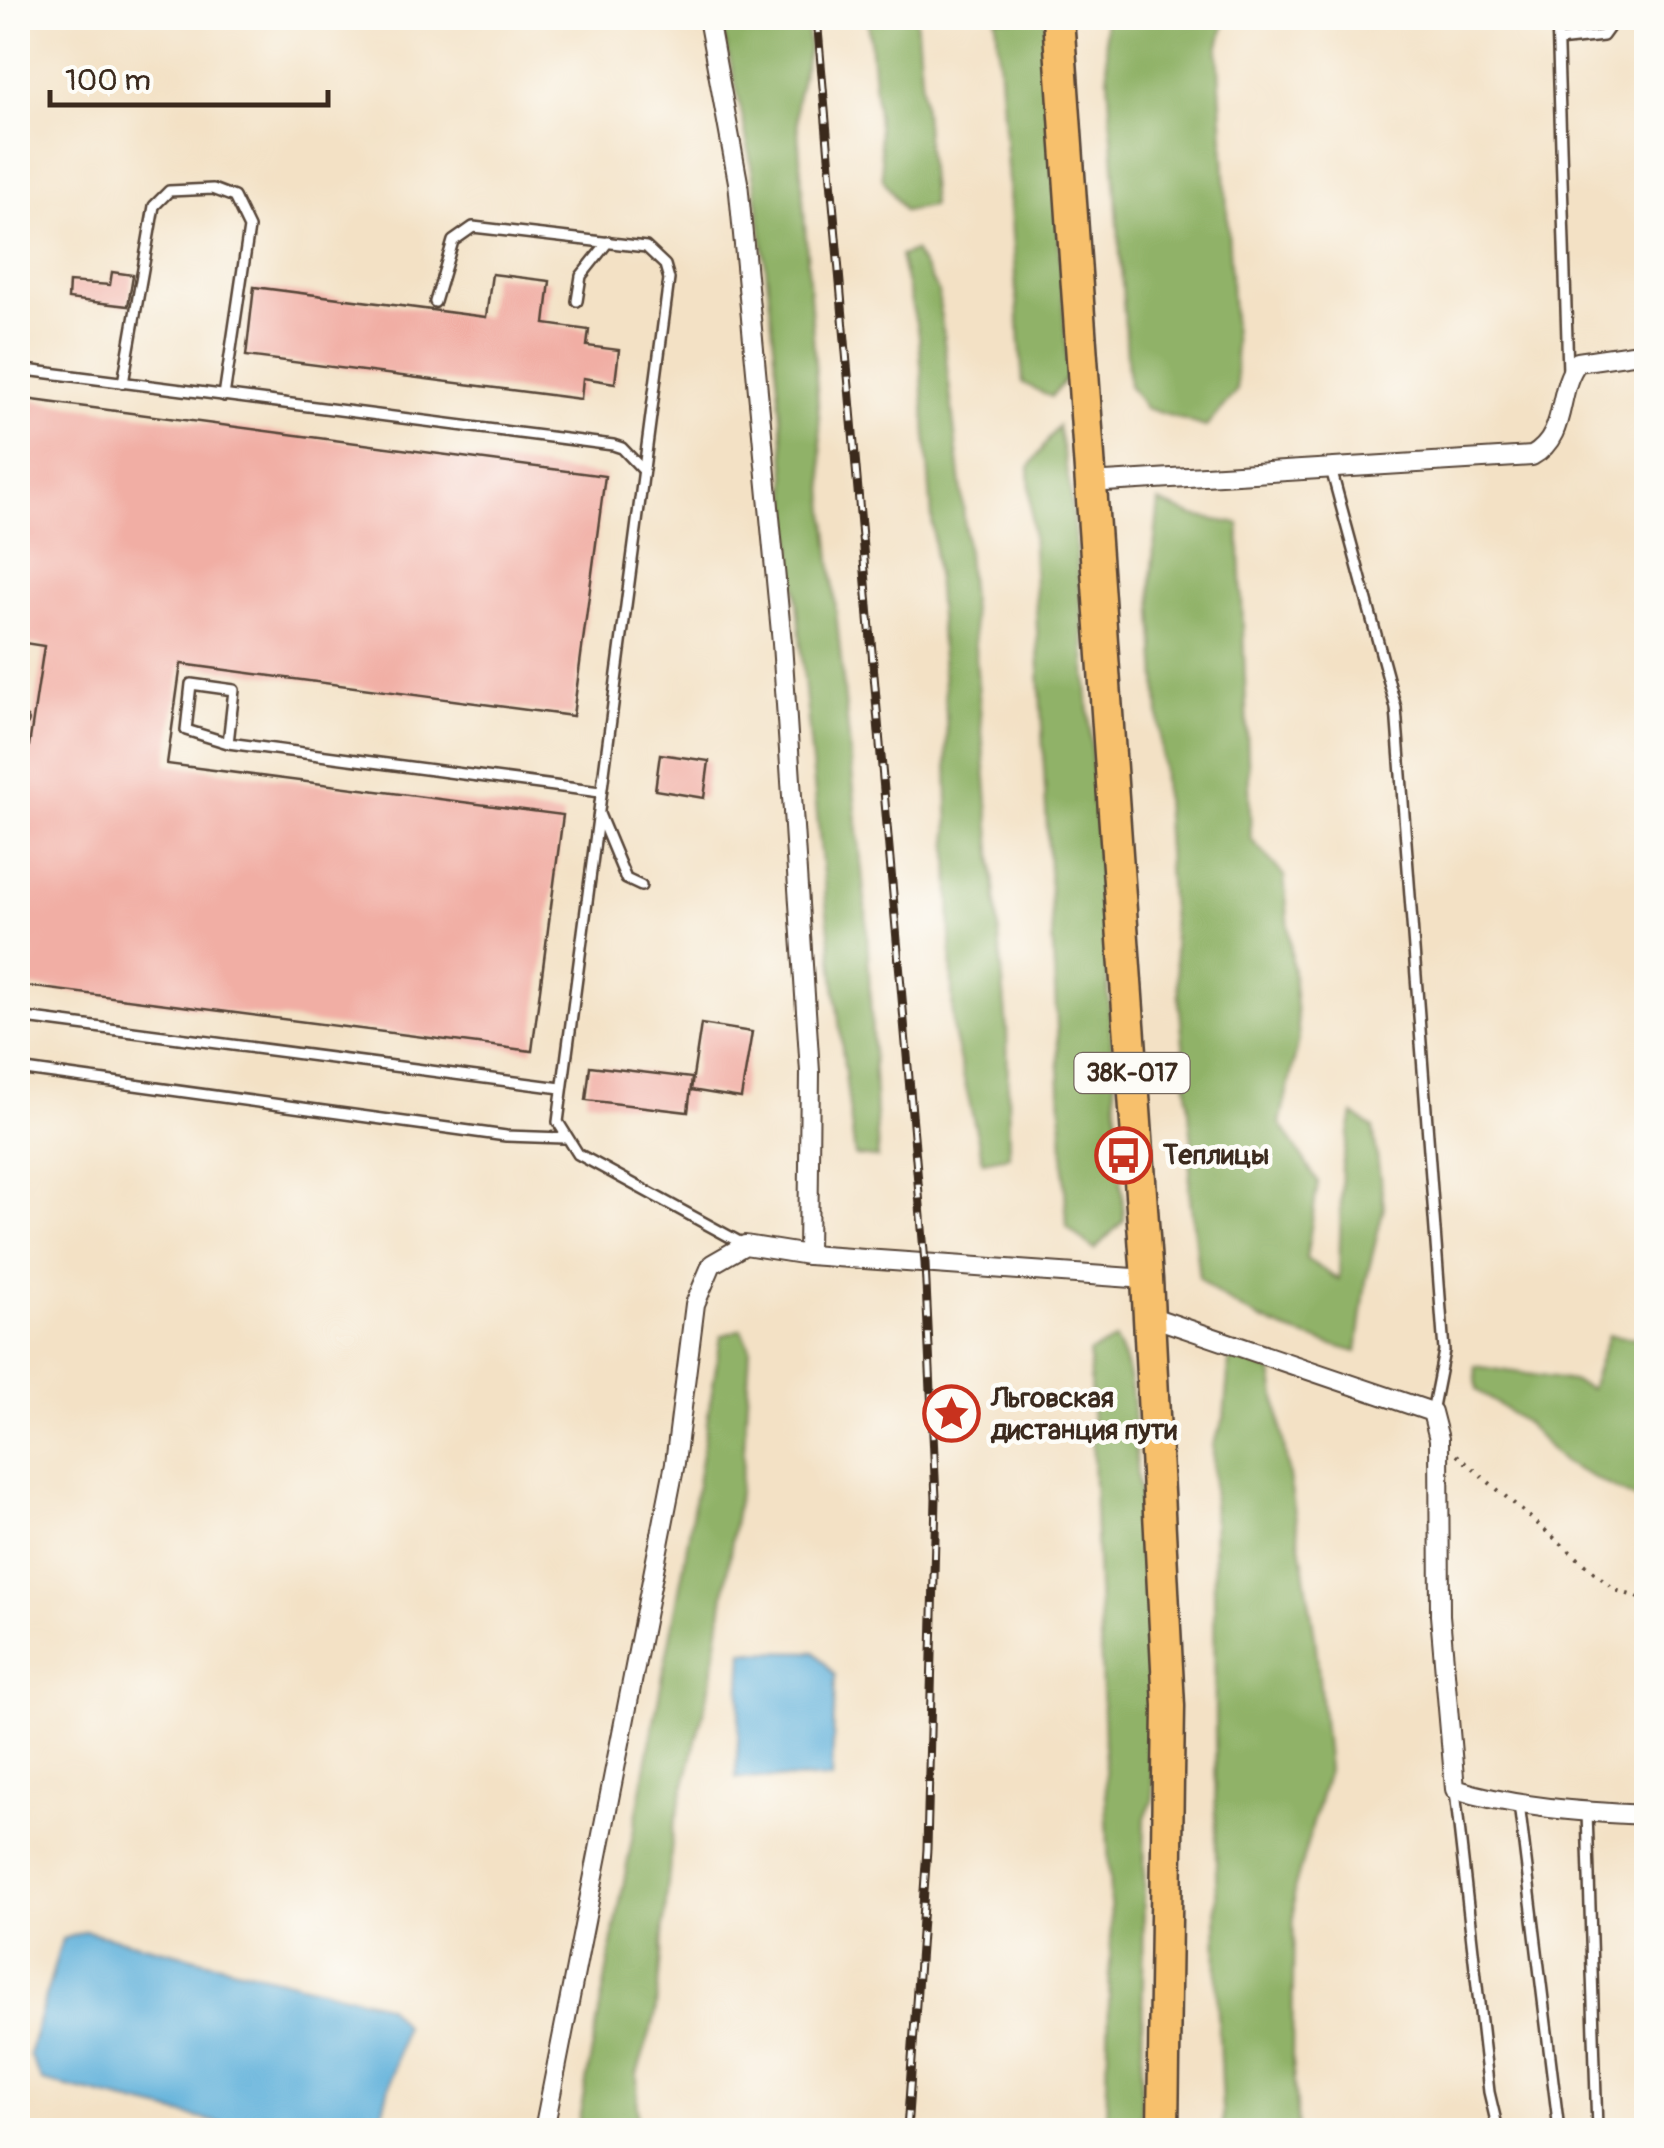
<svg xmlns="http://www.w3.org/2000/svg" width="1664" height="2148" font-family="Pangolin,sans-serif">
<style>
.forest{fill:#90b267;stroke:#666e42;stroke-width:2.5}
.water{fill:#5fb0da;stroke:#4d6d7c;stroke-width:2.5}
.building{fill:#f1aea4}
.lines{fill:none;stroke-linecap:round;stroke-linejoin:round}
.service-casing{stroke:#574537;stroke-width:14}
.minor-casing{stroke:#574537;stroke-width:22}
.primary-casing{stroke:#574537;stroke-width:35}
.path{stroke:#574537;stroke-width:4;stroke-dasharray:2.5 8;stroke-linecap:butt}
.service{stroke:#fff;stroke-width:9}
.minor{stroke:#fff;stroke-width:18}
.primary{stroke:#f7c06c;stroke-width:30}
.rail-casing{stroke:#3b2a1e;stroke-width:9}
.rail{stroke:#fdfcf7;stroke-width:5;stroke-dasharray:15;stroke-linecap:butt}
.labels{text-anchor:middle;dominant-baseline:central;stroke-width:9;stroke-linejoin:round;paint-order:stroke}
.shield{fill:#fdfcf7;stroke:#75695f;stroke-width:2.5}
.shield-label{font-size:25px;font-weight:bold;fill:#3b2a1e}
.poi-label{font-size:28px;font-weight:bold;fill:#3b2a1e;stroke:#fdfcf7;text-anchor:start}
</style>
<rect width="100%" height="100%" fill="#fdfcf7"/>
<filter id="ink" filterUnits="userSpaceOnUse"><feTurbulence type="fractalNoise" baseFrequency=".01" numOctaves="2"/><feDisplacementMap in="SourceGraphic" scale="20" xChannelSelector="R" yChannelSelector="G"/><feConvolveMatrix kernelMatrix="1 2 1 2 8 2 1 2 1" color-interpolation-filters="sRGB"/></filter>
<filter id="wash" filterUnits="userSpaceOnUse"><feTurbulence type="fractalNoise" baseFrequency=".0048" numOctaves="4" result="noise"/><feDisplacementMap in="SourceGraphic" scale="40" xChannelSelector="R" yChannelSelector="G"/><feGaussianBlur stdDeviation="2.25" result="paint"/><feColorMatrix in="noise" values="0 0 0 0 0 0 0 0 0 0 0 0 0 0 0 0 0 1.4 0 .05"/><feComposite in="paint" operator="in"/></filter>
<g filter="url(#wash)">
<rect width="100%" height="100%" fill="#f3e1c5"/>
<g class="forest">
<path d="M 719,18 L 806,18 L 809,48 L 796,103 L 825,501 L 866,911 L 878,1158 L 855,1156 C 829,949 809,741 791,533 C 776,362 765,183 719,18 Z"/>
<polygon points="868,18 916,18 932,206 904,211 883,179"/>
<polygon points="996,18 1045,18 1068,376 1051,397 1023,383"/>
<polygon points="1104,18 1226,18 1218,50 1237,390 1206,427 1145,408 1129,385"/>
<polygon points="914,251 938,291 962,494 1007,1030 1009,1156 983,1161 953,1032 946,713 919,336 900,256"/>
<polygon points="1058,426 1070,488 1082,612 1124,1220 1094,1250 1067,1227 1029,468"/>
<path d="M 1159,502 L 1194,516 L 1239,524 L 1251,839 L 1284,876 L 1299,1039 L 1280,1123 L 1318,1182 L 1306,1259 L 1339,1280 L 1342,1166 L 1353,1114 L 1373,1128 L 1384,1207 L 1366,1281 L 1357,1352 C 1298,1336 1245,1321 1199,1278 L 1189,1188 L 1192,1143 L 1170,898 L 1151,578 Z"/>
<polygon points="741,1329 750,1348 743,1465 711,1682 673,1831 655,2017 637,2074 638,2130 577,2130 684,1564 721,1336"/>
<polygon points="1646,1332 1646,1396 1639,1403 1646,1423 1646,1504 1564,1463 1524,1422 1477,1390 1475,1366 1572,1381 1590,1389 1608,1335 1639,1338"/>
<path d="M 1115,1340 C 1146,1392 1125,1461 1146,1520 L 1153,1800 L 1145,1818 L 1141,2130 L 1106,2130 L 1111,1922 L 1089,1353 Z"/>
<polygon points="1230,1353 1272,1372 1315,1637 1328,1770 1294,1890 1292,2059 1298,2130 1223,2130 1217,1989 1213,1445 1224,1419"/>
</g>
<g class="water">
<polygon points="743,1651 815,1652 835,1675 832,1779 736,1778"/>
<polygon points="86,1931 386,2005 404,2026 378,2130 249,2130 42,2081 29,2055 62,1939"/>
</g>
<g id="blocks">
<g class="building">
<polygon points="112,272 133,275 128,306 68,299 69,282 110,285"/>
<polygon points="492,274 550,281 545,324 589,330 587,346 619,350 615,383 583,378 581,399 246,356 254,287 486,317"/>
<polygon points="18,398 605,476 573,716 181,664 167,764 563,815 532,1051 18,985 18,745 29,746 44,646 18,642"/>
<polygon points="660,754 709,761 704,798 655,790"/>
<polygon points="701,1024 752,1032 741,1098 691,1090"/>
<polygon points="590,1066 692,1078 688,1112 586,1100"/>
</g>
</g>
</g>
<g filter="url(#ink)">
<use href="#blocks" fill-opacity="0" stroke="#574537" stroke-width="2.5"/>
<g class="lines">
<defs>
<g id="service">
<polyline points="1557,18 1568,372"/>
<polyline points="1558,41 1603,36 1616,18"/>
<polyline points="577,301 581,276 608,242"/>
<polyline points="435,302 453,241 473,227 646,247 665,265 669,279 558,1122 578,1154 745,1245"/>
<polyline points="18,369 613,445 622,448 643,470"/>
<polyline points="123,383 154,206 169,191 213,189 234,197 249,228 224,396"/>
<polyline points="1331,469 1396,708 1444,1351 1432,1412"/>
<polyline points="18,720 23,721"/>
<polyline points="228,743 186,730 191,684 234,690 228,743 600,792"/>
<polyline points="599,814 626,879 641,886"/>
<polyline points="18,1017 561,1088"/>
<polyline points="18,1069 506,1136 564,1138"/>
<polyline points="1455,1791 1489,2092 1498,2130"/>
<polyline points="1519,1804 1559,2130"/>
<polyline points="1587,1812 1597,2130"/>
<polyline points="1644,1815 1646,1921"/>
</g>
<g id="minor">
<polyline points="708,18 738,182 782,643 810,1072 808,1255"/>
<path d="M 1089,483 L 1532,456 C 1569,435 1555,391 1578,362 L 1646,352"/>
<path d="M 1149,1316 L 1432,1412 L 1439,1439 L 1440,1615 L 1455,1789 C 1516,1808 1583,1812 1646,1815"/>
<polyline points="544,2130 675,1463 695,1304 712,1264 745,1245 808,1255 1147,1279"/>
</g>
<polyline id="primary" points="1058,18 1147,1279 1169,1706 1163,2130"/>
</defs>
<use href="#service" class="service-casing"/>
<use href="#minor" class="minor-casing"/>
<use href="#primary" class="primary-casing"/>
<polyline class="path" points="1457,1455 1615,1590 1646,1600"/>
<use href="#service" class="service"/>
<use href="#minor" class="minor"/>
<use href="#primary" class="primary"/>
<defs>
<polyline id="rail" points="817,18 925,1263 936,1498 927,1849 907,2130"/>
</defs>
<use href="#rail" class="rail-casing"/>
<use href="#rail" class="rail"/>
</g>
</g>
<defs>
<symbol id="bus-ring" viewBox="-11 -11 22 22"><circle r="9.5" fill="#fdfcf7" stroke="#c8321e" stroke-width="1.5"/><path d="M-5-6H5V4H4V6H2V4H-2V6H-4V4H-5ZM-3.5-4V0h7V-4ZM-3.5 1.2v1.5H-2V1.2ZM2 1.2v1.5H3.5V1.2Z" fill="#c8321e"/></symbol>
<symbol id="sight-ring" viewBox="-11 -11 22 22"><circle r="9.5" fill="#fdfcf7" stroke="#c8321e" stroke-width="1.5"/><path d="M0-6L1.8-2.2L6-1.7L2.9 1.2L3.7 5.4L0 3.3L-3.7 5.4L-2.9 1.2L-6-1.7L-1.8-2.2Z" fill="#c8321e"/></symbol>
</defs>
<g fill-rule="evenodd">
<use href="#bus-ring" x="1092" y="1124" width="63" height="63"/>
<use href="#sight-ring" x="920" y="1382" width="63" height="63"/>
</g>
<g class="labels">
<rect class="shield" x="1074.5" y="1053" width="115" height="40" rx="8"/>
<g class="shield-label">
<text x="1132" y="1073">38К-017</text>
</g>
<g class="poi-label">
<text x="1163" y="1155">Теплицы</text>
<text x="991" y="1398">Льговская<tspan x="991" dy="32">дистанция пути</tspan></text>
</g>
</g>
<rect width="1664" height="2148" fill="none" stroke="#fdfcf7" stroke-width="60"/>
<path d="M50 90v15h278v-15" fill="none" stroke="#3b2a1e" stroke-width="5"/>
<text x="65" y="90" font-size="30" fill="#3b2a1e" stroke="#fdfcf7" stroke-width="8" paint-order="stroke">100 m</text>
</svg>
